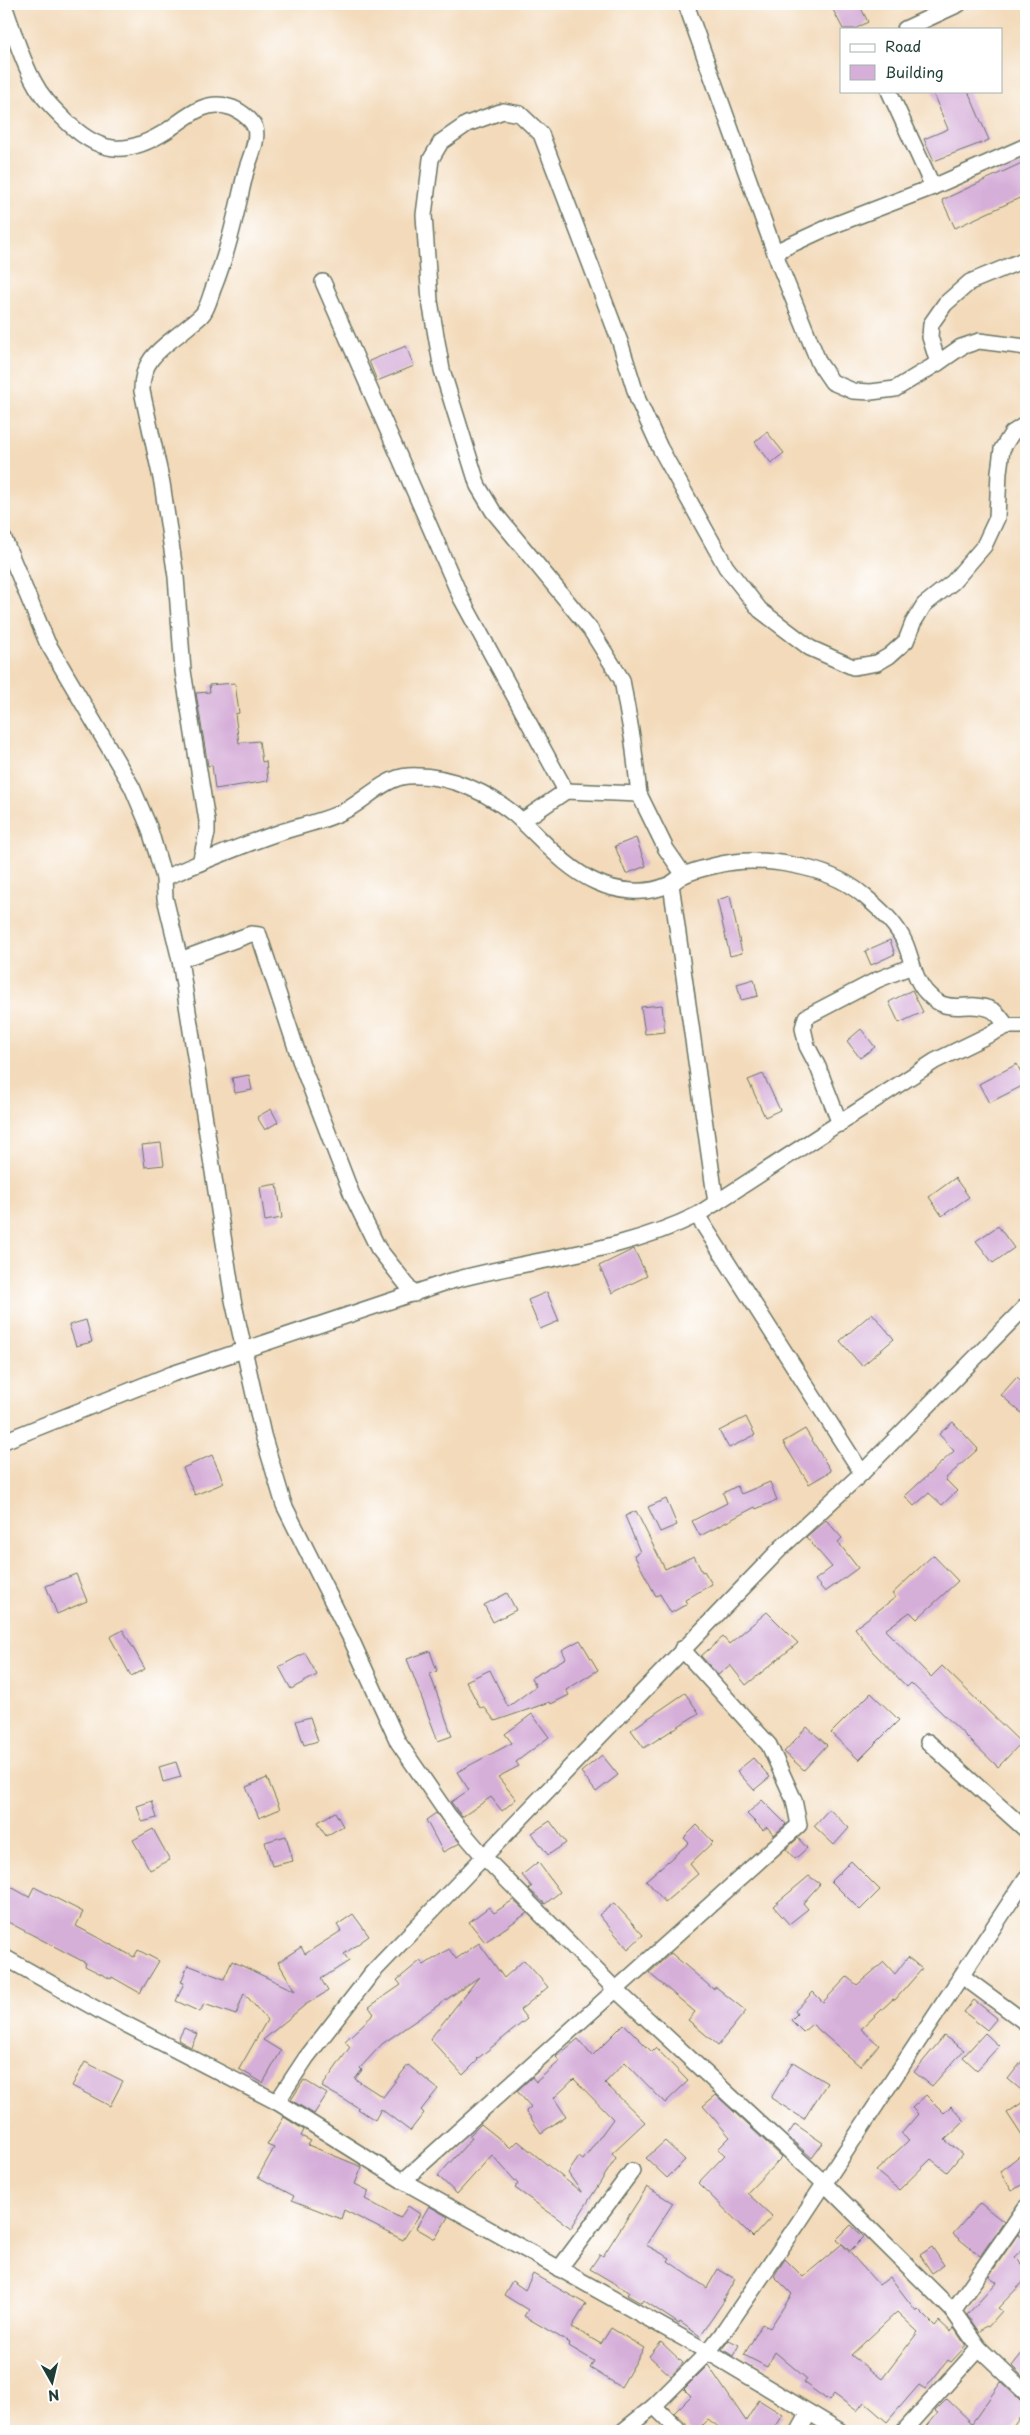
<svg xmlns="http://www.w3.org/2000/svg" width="1030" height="2435" font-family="'Playpen Sans',sans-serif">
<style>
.building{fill:#d6afd9;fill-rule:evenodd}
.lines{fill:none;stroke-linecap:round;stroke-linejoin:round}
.street-casing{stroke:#697463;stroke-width:18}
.street{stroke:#fff;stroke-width:15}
</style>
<rect width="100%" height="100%" fill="#fff"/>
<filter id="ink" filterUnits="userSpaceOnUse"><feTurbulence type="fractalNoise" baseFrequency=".02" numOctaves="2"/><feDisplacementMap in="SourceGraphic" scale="10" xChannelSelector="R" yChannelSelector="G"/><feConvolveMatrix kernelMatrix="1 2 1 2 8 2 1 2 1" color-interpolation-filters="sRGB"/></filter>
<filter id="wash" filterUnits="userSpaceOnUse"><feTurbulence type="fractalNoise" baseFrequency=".0096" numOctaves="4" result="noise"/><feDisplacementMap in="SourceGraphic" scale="20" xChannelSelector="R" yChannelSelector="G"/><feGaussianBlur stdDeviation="1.12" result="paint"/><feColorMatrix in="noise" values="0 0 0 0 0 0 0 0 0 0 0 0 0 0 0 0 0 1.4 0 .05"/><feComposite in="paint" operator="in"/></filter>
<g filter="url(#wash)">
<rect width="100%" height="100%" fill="#f3daba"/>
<g id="blocks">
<g class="building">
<polygon points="830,4 859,4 868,22 855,29 843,29"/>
<polygon points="932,91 968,91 989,140 934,161 924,139 948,129"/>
<polygon points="1026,161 1026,195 955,228 942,200"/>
<polygon points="406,346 414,366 377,381 369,361"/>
<polygon points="767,432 784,453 771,463 755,442"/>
<polygon points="235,683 239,713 235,714 239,743 259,741 262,762 266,761 268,781 215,789 212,765 208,766 196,693 210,692 209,685"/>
<polygon points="636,838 646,866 626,874 615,846"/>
<polygon points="730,896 742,953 730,956 717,900"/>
<polygon points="890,940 895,954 871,965 865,951"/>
<polygon points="754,979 758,996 741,1000 737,984"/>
<polygon points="912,990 923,1012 899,1023 889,1002"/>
<polygon points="662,1005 665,1032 645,1034 641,1007"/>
<polygon points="861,1029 875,1047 860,1058 847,1041"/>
<polygon points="1017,1064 1026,1084 989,1103 979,1084"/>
<polygon points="763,1074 780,1110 765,1117 748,1080"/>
<polygon points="249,1075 252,1090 235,1093 232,1078"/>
<polygon points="271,1109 278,1122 265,1130 257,1117"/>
<polygon points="161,1143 164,1165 145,1167 142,1145"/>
<polygon points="955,1178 969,1197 942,1216 929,1197"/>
<polygon points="277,1184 282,1218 265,1221 260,1187"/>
<polygon points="998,1226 1014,1248 993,1263 976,1241"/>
<polygon points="634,1249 647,1276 612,1293 599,1266"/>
<polygon points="547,1292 559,1321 540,1329 528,1300"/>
<polygon points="872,1313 894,1339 862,1366 840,1341"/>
<polygon points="86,1320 92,1342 76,1346 69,1325"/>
<polygon points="1017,1377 1026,1385 1026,1417 1001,1395"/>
<polygon points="746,1417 755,1435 729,1448 719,1431"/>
<polygon points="953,1422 978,1449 945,1479 957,1491 942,1505 929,1493 914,1506 905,1496 954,1451 939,1434"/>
<polygon points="805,1429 831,1471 809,1484 783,1442"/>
<polygon points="212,1455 224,1483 195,1495 183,1468"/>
<polygon points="770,1482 777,1500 756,1509 755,1507 700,1536 692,1521 727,1503 723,1493 737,1486 741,1494"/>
<polygon points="666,1499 677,1525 660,1532 648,1507"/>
<polygon points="636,1511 665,1569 694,1556 702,1572 704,1571 712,1584 685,1600 687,1604 671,1613 660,1594 656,1596 634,1555 640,1552 625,1516"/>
<polygon points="826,1520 842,1538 838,1542 858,1568 825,1592 815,1580 832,1567 806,1537"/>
<polygon points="933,1555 958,1581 917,1619 910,1612 885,1630 931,1677 942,1666 1021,1743 998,1767 911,1683 907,1687 872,1651 855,1628 896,1597 892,1594"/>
<polygon points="76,1574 87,1601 57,1614 46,1586"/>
<polygon points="507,1593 516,1610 493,1622 484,1605"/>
<polygon points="767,1612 798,1643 746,1685 730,1665 718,1675 701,1656 723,1637 729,1644"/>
<polygon points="123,1630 145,1669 131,1676 110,1637"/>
<polygon points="580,1640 598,1670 566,1690 569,1695 551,1704 550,1702 495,1721 484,1707 480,1708 466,1681 490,1670 508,1707 536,1686 531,1678 566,1658 562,1650"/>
<polygon points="430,1651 437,1671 430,1674 452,1736 438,1741 407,1659"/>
<polygon points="305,1653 317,1675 291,1689 279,1667"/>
<polygon points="685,1693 699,1713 644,1748 631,1730"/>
<polygon points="871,1693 899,1720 859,1760 831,1733"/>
<polygon points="532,1714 549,1737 516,1762 519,1766 498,1777 516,1799 502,1811 491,1797 462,1817 451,1802 469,1790 457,1772 512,1743 505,1734"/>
<polygon points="310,1717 318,1741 304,1745 296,1721"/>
<polygon points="807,1727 827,1745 804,1770 784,1752"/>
<polygon points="602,1755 618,1775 596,1792 581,1772"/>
<polygon points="753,1758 770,1777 754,1790 737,1771"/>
<polygon points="176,1762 181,1777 163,1782 159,1767"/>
<polygon points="267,1778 280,1809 259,1818 246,1787"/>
<polygon points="762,1800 786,1824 774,1835 767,1827 763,1830 747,1814"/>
<polygon points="152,1801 157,1818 142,1822 137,1806"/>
<polygon points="829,1809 849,1828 834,1845 814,1826"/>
<polygon points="335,1812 343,1826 326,1836 318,1822"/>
<polygon points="436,1813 460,1843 443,1852 426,1820"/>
<polygon points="550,1821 566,1843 548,1855 532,1833"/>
<polygon points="697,1825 713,1842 690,1864 698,1874 665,1902 646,1880 689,1843 684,1838"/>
<polygon points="153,1829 170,1860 150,1870 133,1840"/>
<polygon points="286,1836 293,1861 272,1866 265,1842"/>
<polygon points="798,1838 807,1848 795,1859 786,1849"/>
<polygon points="851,1861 880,1890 860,1910 831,1881"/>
<polygon points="538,1862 560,1892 545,1904 529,1889 532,1887 522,1875"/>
<polygon points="809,1876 820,1884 803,1903 808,1909 789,1924 773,1906"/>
<polygon points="4,1883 29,1897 34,1887 83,1912 76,1926 134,1957 138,1950 159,1961 140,1993 112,1977 111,1979 85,1966 86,1963 4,1920"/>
<polygon points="513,1900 527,1913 485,1942 469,1922 489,1907 494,1913"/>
<polygon points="614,1903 643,1935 628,1949 599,1915"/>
<polygon points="353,1914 369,1936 344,1954 349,1961 321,1979 328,1991 305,2005 263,2040 281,2051 263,2083 239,2069 267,2020 244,1993 236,2015 204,2004 200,2012 176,2001 184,1983 181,1982 188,1965 224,1979 232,1961 295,1991 278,1962 301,1947 305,1954 341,1931 337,1925"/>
<polygon points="479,1943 504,1978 524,1960 548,1987 520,2010 527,2019 477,2059 478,2060 463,2075 430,2039 479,1977 382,2044 360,2068 362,2070 355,2079 383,2097 408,2065 438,2089 421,2110 424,2113 410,2131 381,2109 375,2120 358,2109 359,2108 322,2087 350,2047 345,2041 374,2014 369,2007 401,1985 397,1980 420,1961 424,1965 449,1949 456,1959"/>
<polygon points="671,1953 713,1989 716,1987 746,2011 718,2045 688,2020 695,2012 649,1973"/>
<polygon points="908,1957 922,1969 895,2000 893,1999 861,2029 879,2045 860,2066 812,2024 803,2032 791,2020 797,2014 795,2011 813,1992 823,2002 847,1977 857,1985 884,1962 895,1974"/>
<polygon points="974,2000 997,2018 987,2030 964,2012"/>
<polygon points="624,2024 652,2052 656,2048 688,2081 665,2103 625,2062 605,2083 645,2122 612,2153 616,2158 571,2228 515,2188 518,2184 492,2155 457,2194 438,2176 472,2138 469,2136 481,2124 511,2148 518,2141 582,2193 568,2173 579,2157 583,2160 613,2119 574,2079 554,2098 566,2116 541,2133 526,2111 531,2107 517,2091 532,2077 536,2082 560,2061 556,2057 578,2039 592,2056"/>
<polygon points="184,2028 197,2034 191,2047 178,2040"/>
<polygon points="985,2033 999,2046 977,2070 963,2057"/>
<polygon points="944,2036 964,2050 932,2086 914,2072"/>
<polygon points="1026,2056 1026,2094 1008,2079"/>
<polygon points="85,2062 123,2081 110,2106 72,2086"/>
<polygon points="793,2062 827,2083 804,2119 771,2098"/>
<polygon points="304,2080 327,2094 314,2114 291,2100"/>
<polygon points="716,2095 782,2157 747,2193 772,2216 753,2237 698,2183 725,2155 718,2149 730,2137 703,2106"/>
<polygon points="926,2095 944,2113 951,2106 965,2121 945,2140 962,2154 947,2172 931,2159 899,2190 876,2171 909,2140 901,2134 918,2114 912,2108"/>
<polygon points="1026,2100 1026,2142 1007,2113"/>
<polygon points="284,2117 304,2130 301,2136 311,2141 308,2145 362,2167 355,2184 369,2191 365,2199 400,2218 408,2206 420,2214 403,2240 344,2210 341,2219 292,2200 294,2196 258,2177 274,2148 267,2145"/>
<polygon points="795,2124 823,2143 812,2158 787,2136"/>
<polygon points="665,2141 685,2160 667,2178 646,2158"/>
<polygon points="1026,2151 1026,2182 1012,2191 1000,2171"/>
<polygon points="647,2187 673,2203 646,2245 670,2258 668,2261 707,2288 718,2269 735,2279 723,2300 724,2301 700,2336 680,2322 679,2324 643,2300 641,2303 627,2295 629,2292 590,2269 600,2254 603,2256"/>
<polygon points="980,2203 1004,2222 980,2256 953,2234"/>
<polygon points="429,2206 448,2217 435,2239 416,2228"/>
<polygon points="851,2225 864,2237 850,2251 837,2239"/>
<polygon points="1018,2234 1026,2241 1026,2247 1015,2257 1026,2268 1026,2279 998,2308 1002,2311 988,2327 986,2326 979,2332 967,2315 997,2282 989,2276"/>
<path d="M 842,2244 L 879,2285 L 890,2277 L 916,2311 L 918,2309 L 935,2326 L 939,2321 L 951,2332 L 954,2328 L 966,2346 L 951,2362 L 948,2360 L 925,2389 L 919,2385 L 887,2422 L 864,2402 L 857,2411 L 834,2394 L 829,2401 L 804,2383 L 807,2379 L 775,2352 L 767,2367 L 744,2355 L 762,2324 L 770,2328 L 792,2294 L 774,2276 L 785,2259 L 803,2277 ZM 897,2312 L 918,2332 L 882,2379 L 851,2355 Z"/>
<polygon points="932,2247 944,2265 932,2273 920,2255"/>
<polygon points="533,2274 586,2304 572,2327 601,2344 611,2328 644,2348 621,2387 590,2368 594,2361 569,2346 570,2343 524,2316 528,2310 504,2295 512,2281 525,2290"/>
<polygon points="729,2340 739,2345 733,2356 722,2349"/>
<polygon points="661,2342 683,2363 671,2376 649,2356"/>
<polygon points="1026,2348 1026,2380 1012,2366"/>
<polygon points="708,2365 746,2421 759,2400 783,2415 773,2431 724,2431 708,2419 696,2431 688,2430 686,2424 674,2413 691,2396 684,2389"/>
<polygon points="1001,2382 1020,2400 1026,2402 1026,2409 1010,2431 923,2431 938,2413 935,2411 947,2399 972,2423"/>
</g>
</g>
</g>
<g filter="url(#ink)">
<use href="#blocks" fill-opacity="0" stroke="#697463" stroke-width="1"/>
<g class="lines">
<defs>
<g id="street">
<polyline points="686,4 779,264 819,363 832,382 853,391 871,392 895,389 938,363 961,347 979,341 1026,347"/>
<path d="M 4,5 C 13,30 21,59 34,82 C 41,96 52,107 62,117 C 98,154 125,158 168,130 C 187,117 205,99 229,107 C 238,109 252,119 255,128 C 259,142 248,161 245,175 C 236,213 229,248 215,284 C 211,293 209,304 204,312 C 201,317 195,321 190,325 C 166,346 141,356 142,391 L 162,483 L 176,577 L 183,671 L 207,821 L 207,833 L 200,863"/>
<polyline points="905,29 959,4"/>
<polyline points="889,91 933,187"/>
<polyline points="775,252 829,227 933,187 1026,146"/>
<polyline points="323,282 461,598 566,791"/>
<polyline points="938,363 930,337 931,324 945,304 970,282 1026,259"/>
<polyline points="4,539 47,642 132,787 149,827 164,878 165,898 180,960 233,1300 263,1435 284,1505 351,1639 398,1742 449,1816 485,1858 615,1989 824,2183 953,2311 979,2348 1026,2393"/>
<polyline points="522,821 566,791 639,794"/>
<polyline points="684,875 666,849 639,794 633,742 622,680 590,629 493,511 478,486 442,370 430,301 424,215 431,159 441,142 467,124 503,111 520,114 541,134 620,342 638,400 660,448 726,567 760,610 810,648 853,667 877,663 889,656 906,641 913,623 924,605 953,582 984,546 997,518 999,472 1002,449 1012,433 1026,424"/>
<path d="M 164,878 C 202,862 239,846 278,833 C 301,825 327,821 348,809 C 366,799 387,777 408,776 C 450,774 494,794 524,823 C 546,844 567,869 596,882 C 618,892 646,895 668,885 C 674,883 679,877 684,875 C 693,871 704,868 713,866 C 757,854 828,865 863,895 C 879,908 897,924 905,943 C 912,959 914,979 926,992 C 949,1018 965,999 990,1009 C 998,1012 1002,1020 1007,1026"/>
<polyline points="671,884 716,1203"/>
<polyline points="180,960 251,934 259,935 300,1060 352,1195 378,1248 414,1294"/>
<polyline points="840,1124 818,1067 807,1046 803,1028 806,1017 877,980 912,966"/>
<polyline points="697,1215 862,1473"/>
<path d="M 4,1441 L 172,1374 L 444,1283 C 527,1259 618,1254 697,1215 L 935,1061 L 1007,1026 L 1026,1026"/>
<polyline points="928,1742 1026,1830"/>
<polyline points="4,1957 100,2011 277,2102 403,2181 708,2352 840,2431"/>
<polyline points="962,1976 1026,2023"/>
<polyline points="277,2102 306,2058 372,1973 782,1547 862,1473 1026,1306"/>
<polyline points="403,2181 799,1825 794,1800 769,1745 682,1649"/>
<polyline points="559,2269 632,2171"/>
<polyline points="953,2311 1026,2207"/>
<polyline points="654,2406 679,2431"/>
<polyline points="623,2431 654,2406 708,2352 725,2330 799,2222 1026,1878"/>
<polyline points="799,2431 809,2413"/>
<polyline points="904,2431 979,2348"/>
</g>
</defs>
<use href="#street" class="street-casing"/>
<use href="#street" class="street"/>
</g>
</g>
<rect width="1030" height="2435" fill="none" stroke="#fff" stroke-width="20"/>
<rect x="840" y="28" width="162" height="65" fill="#ffffff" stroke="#a5b1ae"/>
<rect x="850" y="44" width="25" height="8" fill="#ffffff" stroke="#a5b1ae"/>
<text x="885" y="52" font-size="15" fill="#1f3d34">Road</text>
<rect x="850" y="65" width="25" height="15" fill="#d6afd9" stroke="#a5b1ae"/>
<text x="885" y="78" font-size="15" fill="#1f3d34">Building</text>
<g transform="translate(52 2382) rotate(172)" stroke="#ffffff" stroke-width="4" paint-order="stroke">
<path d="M0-4L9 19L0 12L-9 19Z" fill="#1f3d34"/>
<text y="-8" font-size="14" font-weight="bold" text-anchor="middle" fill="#1f3d34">N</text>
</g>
</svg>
